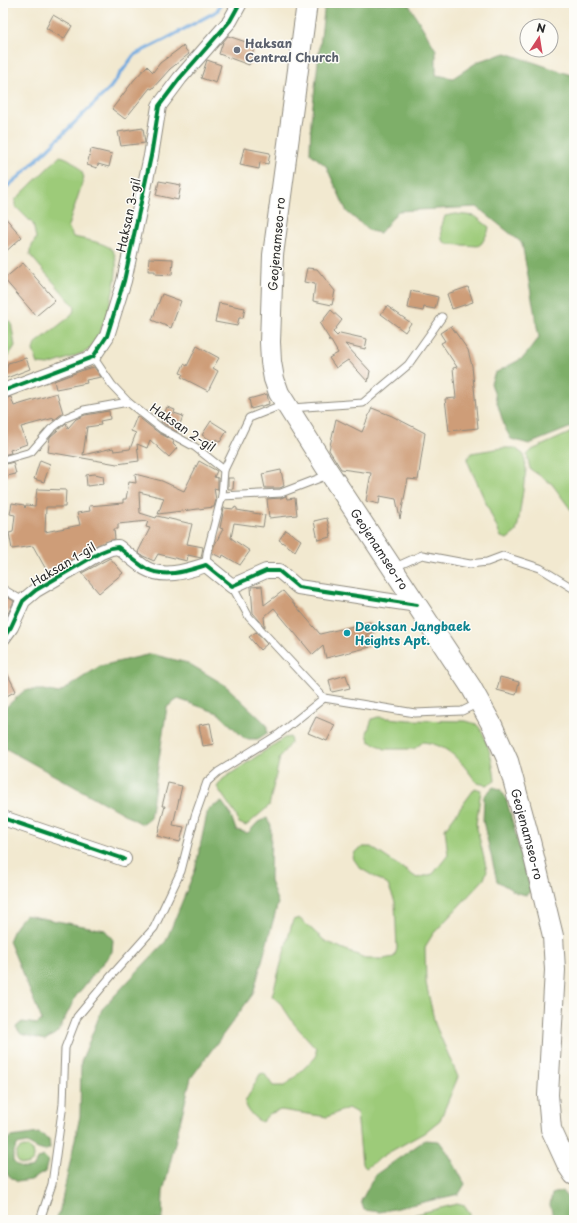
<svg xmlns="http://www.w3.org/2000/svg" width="577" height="1223" font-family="'Playpen Sans',sans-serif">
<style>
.green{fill:#9dcb79;stroke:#647b52}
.forest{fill:#7eaf69;stroke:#546d4a}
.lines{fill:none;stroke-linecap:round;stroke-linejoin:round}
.stream{stroke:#6fa9df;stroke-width:3.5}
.building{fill:#ce9d78}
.lane-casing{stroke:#8e8a7e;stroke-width:9}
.street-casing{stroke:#8e8a7e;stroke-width:16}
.secondary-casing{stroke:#8e8a7e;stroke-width:22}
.lane{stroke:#fff;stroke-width:7}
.street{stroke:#fff;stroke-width:14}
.secondary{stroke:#fff;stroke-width:20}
.cycleway-casing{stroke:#fdfcf7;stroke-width:6}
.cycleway{stroke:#00873e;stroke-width:4}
.worship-dot{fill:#6b7280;stroke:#fdfcf7;stroke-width:1.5}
.culture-dot{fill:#0f9aa8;stroke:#fdfcf7;stroke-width:1.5}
.labels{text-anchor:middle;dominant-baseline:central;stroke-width:3;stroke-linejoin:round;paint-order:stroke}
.worship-label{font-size:12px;font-weight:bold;fill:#5b616d;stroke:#fdfcf7;text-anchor:start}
.street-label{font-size:12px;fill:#2b2b2b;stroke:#fdfcf7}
.culture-label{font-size:12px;font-weight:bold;fill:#0d838f;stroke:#fdfcf7;text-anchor:start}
</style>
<rect width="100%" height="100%" fill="#fdfcf7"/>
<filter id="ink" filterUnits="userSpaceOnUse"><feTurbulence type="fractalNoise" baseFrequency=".025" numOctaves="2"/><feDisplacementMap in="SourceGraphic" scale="8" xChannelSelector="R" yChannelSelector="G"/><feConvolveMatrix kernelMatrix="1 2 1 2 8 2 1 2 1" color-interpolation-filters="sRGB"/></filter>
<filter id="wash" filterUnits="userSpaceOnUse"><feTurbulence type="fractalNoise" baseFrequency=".012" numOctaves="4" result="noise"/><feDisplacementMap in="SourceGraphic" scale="16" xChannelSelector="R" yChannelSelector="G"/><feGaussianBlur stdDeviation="0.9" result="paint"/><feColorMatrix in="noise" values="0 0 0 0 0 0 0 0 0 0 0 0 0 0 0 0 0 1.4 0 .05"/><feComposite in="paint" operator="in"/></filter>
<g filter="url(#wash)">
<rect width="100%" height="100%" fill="#f2e9d0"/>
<g class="green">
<path d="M 60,156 C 71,158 82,168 84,178 L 68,226 L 73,237 C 83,239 108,243 113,251 C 124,268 104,334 90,349 C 88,352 52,364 48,365 C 45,365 41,364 38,364 L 33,350 L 35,344 L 72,315 L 75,307 L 30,255 L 30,250 L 36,238 L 33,224 L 15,206 L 15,200 Z"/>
<polygon points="456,214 475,216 489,227 488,232 482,243 478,246 447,244 442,240 441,228 445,216"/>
<polygon points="3,319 11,322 15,346 9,355 3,369"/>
<polygon points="574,431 574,514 552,484 530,469 527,455 532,450"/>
<polygon points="502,448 515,448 524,455 526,470 518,524 516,532 507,539 501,537 467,460 471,453"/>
<path d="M 378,717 L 408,720 L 466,721 C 469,722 473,723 476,724 C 487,733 494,767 495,781 L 487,785 L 477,783 C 462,763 450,745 423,742 L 414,749 L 385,749 L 369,741 L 367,733 L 372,719 Z"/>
<polygon points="290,737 291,742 280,757 269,806 246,826 239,823 236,815 217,787 223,779 284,738"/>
<path d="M 475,788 L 481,790 L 476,824 L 487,871 L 484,879 L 433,934 L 425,947 L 426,983 L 435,1024 L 458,1077 L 440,1120 L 424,1133 L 386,1154 L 366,1168 L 362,1164 L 357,1113 L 348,1108 L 327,1117 L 281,1110 L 269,1114 L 262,1122 C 254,1119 247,1110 245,1102 L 260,1074 L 264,1073 L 273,1086 L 285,1086 L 316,1057 L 316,1048 L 295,1025 L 281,1004 L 272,996 L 293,920 L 299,918 L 325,941 L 367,959 L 383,959 L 394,957 L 397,949 L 395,902 L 388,885 L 360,868 L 353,858 L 355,852 L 363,847 L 371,847 L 417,878 L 433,874 L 448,855 L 445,829 Z"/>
<circle cx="25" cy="1156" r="9"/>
<polygon points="457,1204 465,1206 470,1213 470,1220 392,1220"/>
</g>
<g class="forest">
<polygon points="325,3 408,3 436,50 436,75 453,78 479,61 506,53 574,76 574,426 529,444 511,439 505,428 491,383 495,373 523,358 539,338 522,243 477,207 398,211 380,233 370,231 347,212 326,166 310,153 311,121"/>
<polygon points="151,654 188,663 225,685 267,725 267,733 258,739 245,739 218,713 178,699 167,707 150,818 142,824 3,747 3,717 6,707 25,690 43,690 59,693 100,666"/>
<polygon points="493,787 500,789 506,798 531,891 526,895 517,893 497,881 483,821 484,796"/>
<polygon points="222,802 230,813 236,830 248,833 258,822 267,818 271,826 270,881 278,903 253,994 191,1078 163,1192 162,1220 55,1220 59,1214 80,1116 81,1062 102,1009 166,941 195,870 208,809"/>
<polygon points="25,915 105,930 113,940 112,952 76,996 58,1032 45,1040 21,1034 16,1027 22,1022 37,1024 42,1020 9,941 15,927"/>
<path d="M 39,1133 L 49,1139 L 50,1148 L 45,1151 L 38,1149 L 27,1143 L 17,1145 L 13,1154 L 13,1161 C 19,1168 24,1170 33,1167 L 39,1158 L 44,1156 L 48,1160 L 45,1172 L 31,1180 L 17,1182 L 3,1171 L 3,1142 L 11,1137 Z"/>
<polygon points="425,1140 439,1141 448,1153 465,1184 459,1194 380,1212 364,1210 361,1201 375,1175"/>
<polygon points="562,1191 574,1206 574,1220 554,1220 550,1205 552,1194"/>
</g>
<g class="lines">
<polyline class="stream" points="3,190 20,176 110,88 134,55 166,39 217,11 221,3"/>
</g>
<g id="blocks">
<g class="building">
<polygon points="53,15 72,26 64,39 46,28"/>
<polygon points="228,36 255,45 249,65 219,54 223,42"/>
<polygon points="183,46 189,54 170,69 152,89 150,88 125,119 112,109 134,80 147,66 153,72 160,63"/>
<polygon points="207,60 221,65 216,83 201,78"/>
<polygon points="143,128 145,143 121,146 118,132"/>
<polygon points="244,148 270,153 268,164 260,162 259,169 240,165"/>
<polygon points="91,149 112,154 109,167 98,164 97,168 87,165"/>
<polygon points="159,181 181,185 178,200 156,195"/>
<polygon points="3,215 22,237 3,254"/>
<polygon points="149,258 173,259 172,275 155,274 155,271 148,271"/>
<polygon points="23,263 55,300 36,316 4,279"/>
<polygon points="307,268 317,269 335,291 332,305 313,301 315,284 304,282"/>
<polygon points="468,287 473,302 452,309 447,294"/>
<polygon points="411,291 438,297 435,309 424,307 423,311 408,308"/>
<polygon points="162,294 181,301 171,328 152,320"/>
<polygon points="219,303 245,308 243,318 239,318 237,326 215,322"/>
<polygon points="387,306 411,323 405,332 381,314"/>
<polygon points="331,310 342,320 333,332 337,336 340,333 367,339 365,349 345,344 370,371 368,382 348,360 336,368 329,358 338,353 331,341 328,341 330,340 320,324"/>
<polygon points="451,326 468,350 472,366 478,428 449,431 445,399 456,398 453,368 457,367 441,343 445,341 440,333"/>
<polygon points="197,346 219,358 213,368 218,371 208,391 181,377 183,374 180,373 184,364 187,366"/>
<polygon points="26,358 30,369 4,379 8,363"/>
<polygon points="94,367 101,377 86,380 87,383 56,389 54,381 86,369"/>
<polygon points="57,393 63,413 53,421 54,418 21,427 27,444 10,450 11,453 3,455 3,399 11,397 14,406"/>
<polygon points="267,394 269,404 251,409 249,399"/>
<polygon points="167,407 175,410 174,413 183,416 177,432 161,422"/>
<polygon points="372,408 392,416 425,433 418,480 408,479 400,519 396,499 380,496 379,504 366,501 371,473 341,469 329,450 336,419 362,432"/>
<polygon points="109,411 110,419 100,421 101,425 87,427 83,455 113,448 114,451 130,449 136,433 131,431 137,416 159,433 174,441 173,444 177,448 169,457 150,440 147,448 137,444 139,461 117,464 48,452 50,437 66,423 68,428 76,419 85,415"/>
<polygon points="211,421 227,431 220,442 216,439 214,442 202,435"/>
<polygon points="40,460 50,464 44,482 34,479"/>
<polygon points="199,461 217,471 214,477 218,478 218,489 214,488 216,500 214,507 158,514 164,498 139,492 140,513 156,518 157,516 192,524 187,544 203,547 201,558 188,555 187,561 158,554 154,561 141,555 138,552 150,528 146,527 148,521 118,524 118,529 114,529 115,539 97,545 48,573 33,546 12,549 9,533 13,532 15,515 10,514 12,503 24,505 25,508 26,505 35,506 37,489 66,490 65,507 46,507 45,532 80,525 77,513 90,511 89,506 123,503 123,499 126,499 129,482 136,483 135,474 162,481 184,491"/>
<polygon points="13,462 16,474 3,477 3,465"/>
<polygon points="281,470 284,486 280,488 265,488 262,474"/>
<polygon points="95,474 103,476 104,484 87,486 86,475"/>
<polygon points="228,478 234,478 233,489 228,489"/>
<polygon points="286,496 287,499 295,498 297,515 269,518 267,499 281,498"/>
<polygon points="235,507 237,508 237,510 265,515 263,527 234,523 231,538 250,551 240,565 223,555 222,558 212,553 214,546 223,529 220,528 224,508 234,509"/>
<polygon points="327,518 331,537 318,540 314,521"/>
<polygon points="286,530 301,540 295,551 279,540"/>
<polygon points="110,558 123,573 99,593 82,573"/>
<polygon points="262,586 264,605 283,591 320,634 370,622 373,633 367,634 370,647 326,658 323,646 313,655 274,608 264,617 265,627 253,613 251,587"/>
<polygon points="3,595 14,601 3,624"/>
<polygon points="256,632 267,644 260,650 249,637"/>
<polygon points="3,665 16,691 3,698"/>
<polygon points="346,675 350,688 332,692 329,680"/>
<polygon points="500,677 519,682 516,695 497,690"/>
<polygon points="316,717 335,725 327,741 308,733"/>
<polygon points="210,723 214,744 203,746 199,725"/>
<polygon points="168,783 182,786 173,825 184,827 180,842 157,836 165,806 162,806"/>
</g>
</g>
</g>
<g filter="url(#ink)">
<use href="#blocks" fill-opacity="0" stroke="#8e8a7e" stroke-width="1"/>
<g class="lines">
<defs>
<g id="lane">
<polyline points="93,357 112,385 128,402"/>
<polyline points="291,408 363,403 408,365 442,317"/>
<polyline points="3,460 31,452 51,429 65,418 84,410 128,402 162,429 195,447 224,470 249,418 284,404"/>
<polyline points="222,496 281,493 328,475"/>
<polyline points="206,565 207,553 222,496 224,470"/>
<polyline points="393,568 422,555 470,564 487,562 503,556 540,568 574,589"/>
<polyline points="232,586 249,617 324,698"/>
<polyline points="3,589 23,601"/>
<polyline points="40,1220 52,1184 63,1104 65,1048 77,1017 112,975 154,928 181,871 195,816 207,782 218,772 279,734 324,698 415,713 462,711 479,703"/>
</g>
<g id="street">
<polyline points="3,391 93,357 107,336 124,281 151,156 159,106 180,78 230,21 240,3"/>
<path d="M 3,638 L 11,627 L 23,601 L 36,590 L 101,552 L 111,548 L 118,547 C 127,554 136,562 145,568 C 164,579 187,571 206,565 L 232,586 L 266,571 L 279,571 L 298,587 L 417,605"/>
<polyline points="3,818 124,859"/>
</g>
<g id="secondary">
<path id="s1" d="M 307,3 L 273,255 L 270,342 L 271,362 L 274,379 L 279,393 L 325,466 L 471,687 L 492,725 L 508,761 L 531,845 L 553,936 L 555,970 L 548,1095 L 551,1129 L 568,1166 L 574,1175"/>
</g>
</defs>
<use href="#lane" class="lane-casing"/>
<use href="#street" class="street-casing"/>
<use href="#secondary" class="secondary-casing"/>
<use href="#lane" class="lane"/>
<use href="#street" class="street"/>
<use href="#secondary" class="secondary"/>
<defs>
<g id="cycleway">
<polyline points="3,391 93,357 107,336 124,281 151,156 159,106 180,78 230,21 240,3"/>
<path d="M 3,638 L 11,627 L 23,601 L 36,590 L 101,552 L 111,548 L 118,547 C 127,554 136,562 145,568 C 164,579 187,571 206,565 L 232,586 L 266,571 L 279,571 L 298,587 L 417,605"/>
<polyline points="3,818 124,859"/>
</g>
</defs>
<use href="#cycleway" class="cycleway-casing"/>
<use href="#cycleway" class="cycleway"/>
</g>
</g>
<circle class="worship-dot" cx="237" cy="50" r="4"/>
<circle class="culture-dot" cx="347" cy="633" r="4"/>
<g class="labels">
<g class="worship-label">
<text x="245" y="43">Haksan<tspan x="245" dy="14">Central Church</tspan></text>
</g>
<g class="street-label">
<text transform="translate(128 215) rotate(-78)">Haksan 3-gil</text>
<text transform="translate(276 244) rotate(-85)">Geojenamseo-ro</text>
<text transform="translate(183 427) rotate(34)">Haksan 2-gil</text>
<text stroke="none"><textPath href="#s1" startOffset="579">Geojenamseo-ro</textPath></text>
<text transform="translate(63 564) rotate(-31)">Haksan 1-gil</text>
<text stroke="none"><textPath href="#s1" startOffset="903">Geojenamseo-ro</textPath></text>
</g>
<g class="culture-label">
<text x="355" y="626">Deoksan Jangbaek<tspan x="355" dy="14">Heights Apt.</tspan></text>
</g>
</g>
<rect width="577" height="1223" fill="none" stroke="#fdfcf7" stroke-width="16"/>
<g transform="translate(539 38) rotate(12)"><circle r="19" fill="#fdfcf7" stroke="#a9a8a5"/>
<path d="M0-3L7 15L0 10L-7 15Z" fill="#d1495b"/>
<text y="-6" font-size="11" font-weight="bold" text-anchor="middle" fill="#2b2b2b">N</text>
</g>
</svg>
